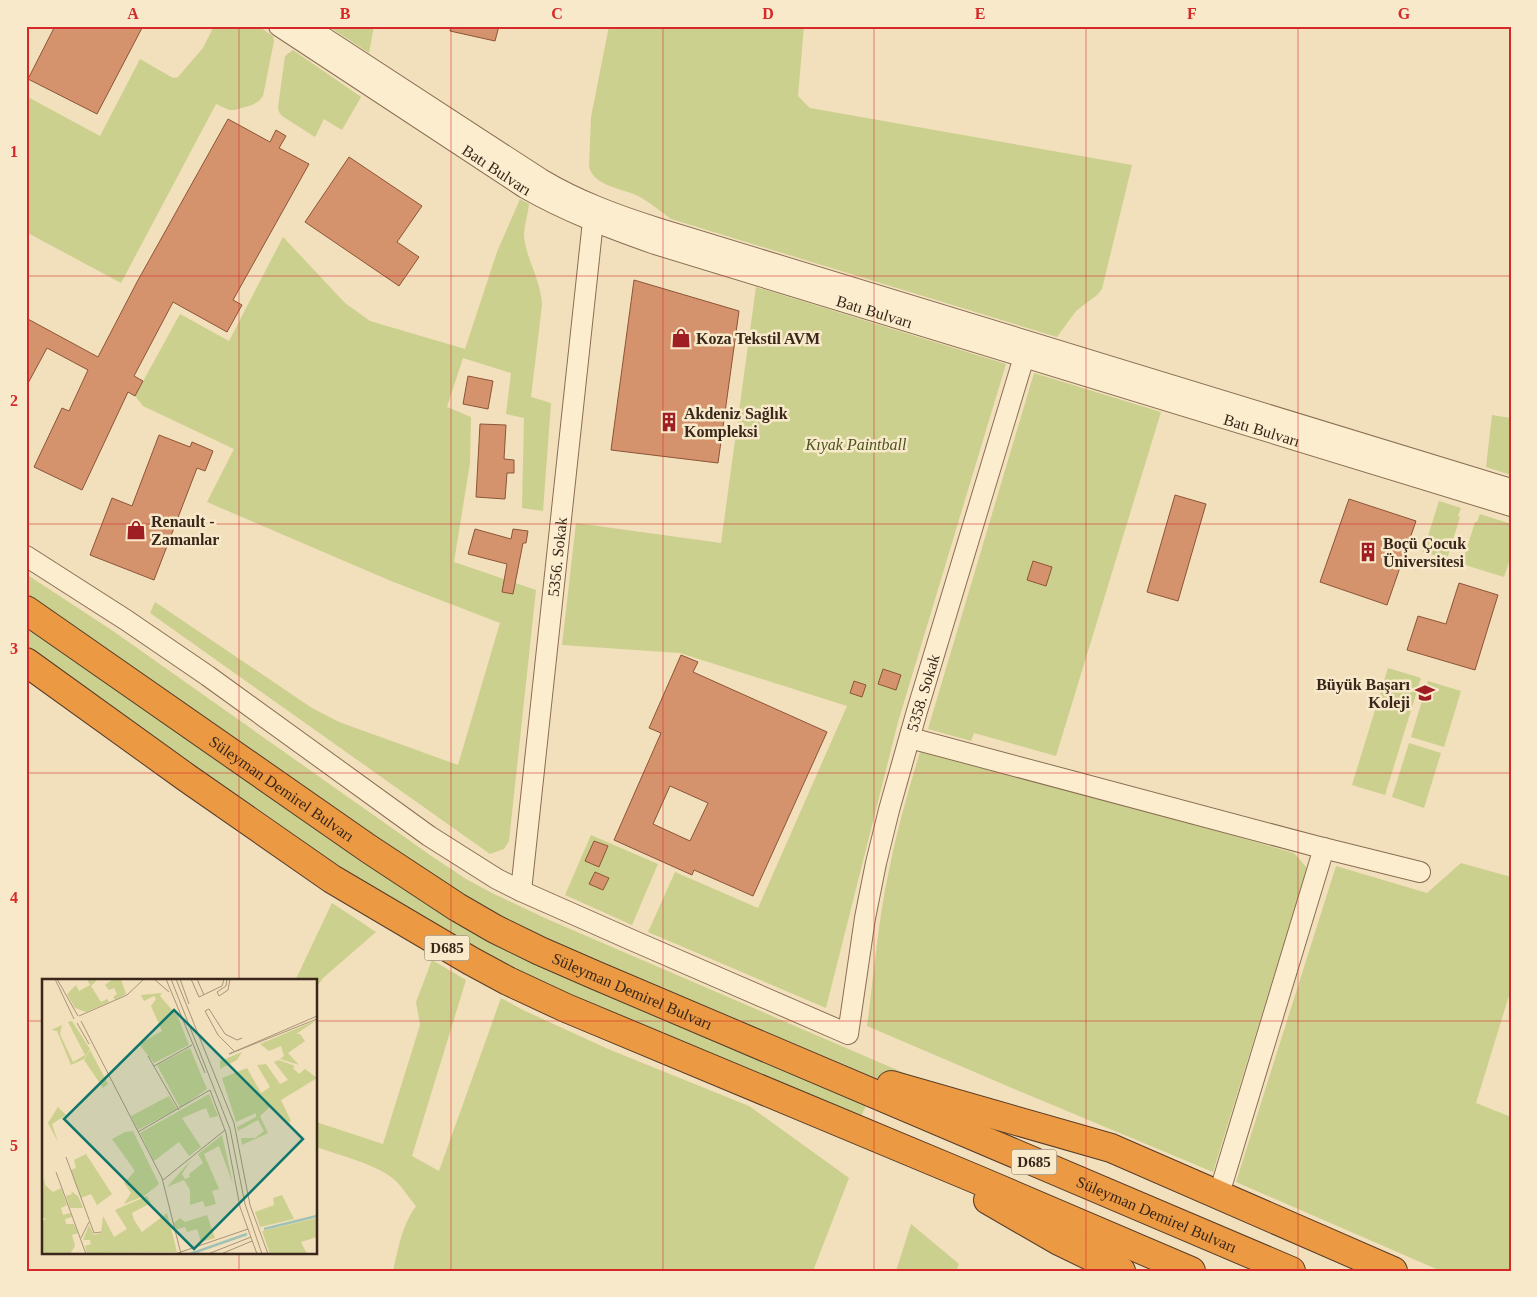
<svg xmlns="http://www.w3.org/2000/svg" width="1537" height="1297" font-family="'Times New Roman',serif">
<style>
.green{fill:#cbd08e}
.building{fill:#d4936d;stroke:#8c5537;fill-rule:evenodd}
.lines{fill:none;stroke-linecap:round;stroke-linejoin:round}
.minor-casing{stroke:#8a6e53;stroke-width:22}
.highway-casing{stroke:#573c29;stroke-width:30}
.minor{stroke:#fcedcf;stroke-width:20}
.highway{stroke:#eb9942;stroke-width:28}
.grid{fill:none;stroke:#d62828;stroke-width:1;stroke-opacity:0.55}
.labels{text-anchor:middle;dominant-baseline:central;stroke-width:5;stroke-linejoin:round;paint-order:stroke}
.shield{fill:#f9e9cb;stroke:#72614f;stroke-width:1}
.shield-label{font-size:15px;font-weight:bold;fill:#38271a}
.street-label{font-size:16px;fill:#38271a;stroke:#f9e9cb}
.poi-label{font-size:16px;font-weight:bold;fill:#38271a;stroke:#f9e9cb;text-anchor:start}
.park-label{font-size:16px;font-style:italic;fill:#4b561e;stroke:#f9e9cb}
.inset-river{fill:none;stroke:#a0c2b6;stroke-width:2.5}
.inset-road{fill:none;stroke:#a8957b;stroke-width:1}
.view{fill:#0f766e;fill-opacity:0.15;stroke:#0f766e;stroke-width:2.5}
.inset-edge{fill:none;stroke:#38271a;stroke-width:2.5}
.neatline{fill:none;stroke:#d62828;stroke-width:2}
.grid-label{font-size:16px;text-anchor:middle;font-weight:bold;fill:#d62828}
</style>
<rect width="100%" height="100%" fill="#f2dfbb"/>
<g class="green">
<polygon points="214,26 258,26 273,36 274,41 263,96 259,101 252,105 235,110 229,110 216,104 121,283 26,232 26,96 100,136 140,59 173,78 178,77 203,48"/>
<polygon points="328,26 374,26 369,53"/>
<path d="M 609,26 L 804,26 L 798,96 L 810,108 L 1132,165 L 1102,289 L 1097,295 L 1076,311 L 1057,337 L 671,219 C 661,212 650,202 638,196 C 622,188 595,187 589,167 L 591,117 Z"/>
<polygon points="293,50 361,97 342,130 324,119 315,137 282,116 279,112 278,107 285,56"/>
<path d="M 520,199 L 529,204 C 528,214 524,226 524,236 C 526,259 541,280 542,305 L 531,397 L 551,403 L 543,511 L 522,508 L 524,418 L 506,414 L 511,373 L 463,358 L 447,407 L 471,417 L 470,463 L 454,562 L 536,590 L 509,841 L 504,849 L 490,854 L 150,613 L 155,602 L 312,708 L 339,722 L 458,765 L 500,623 L 391,581 L 207,502 L 234,449 L 143,406 L 135,396 L 180,314 L 229,341 L 283,237 L 345,303 L 370,321 L 465,349 L 497,252 Z"/>
<polygon points="756,287 1006,364 898,722 826,1008 648,932 675,872 758,908 847,706 680,653 562,645 576,523 721,543"/>
<polygon points="1034,373 1161,412 1056,756 974,733 971,741 928,729"/>
<polygon points="1492,415 1511,418 1511,475 1486,467"/>
<polygon points="1439,501 1461,508 1458,516 1460,517 1447,559 1423,552"/>
<polygon points="1480,514 1511,524 1511,556 1504,577 1462,564 1475,522 1477,522"/>
<polygon points="26,574 113,631 430,855 466,879 492,893 547,919 1013,1120 892,1085 548,939 485,908 434,878 26,595"/>
<polygon points="26,624 342,844 867,1103 860,1119 579,1003 406,912 227,794 26,648"/>
<polygon points="1388,668 1421,678 1385,795 1352,785"/>
<polygon points="1428,681 1461,691 1444,747 1411,737"/>
<polygon points="1409,743 1441,753 1424,808 1392,797"/>
<path d="M 920,752 L 1160,815 L 1294,853 L 1307,868 L 1213,1172 L 1012,1088 L 867,1026 C 874,974 878,921 889,870 C 897,830 908,791 920,752 Z"/>
<polygon points="591,835 658,864 632,925 565,895"/>
<polygon points="1461,863 1511,877 1511,989 1476,1103 1511,1117 1511,1271 1441,1271 1236,1182 1336,866 1427,893"/>
<polygon points="332,903 376,932 323,978 316,988 316,981 295,981"/>
<path d="M 432,960 L 466,980 L 412,1156 L 439,1171 L 501,998 L 523,1010 L 608,1049 L 749,1106 L 849,1178 L 813,1271 L 393,1271 C 399,1246 401,1228 416,1206 C 409,1198 403,1188 396,1181 C 379,1165 339,1155 316,1147 L 316,1122 L 383,1144 L 420,1025 L 416,1002 Z"/>
<polygon points="911,1224 959,1264 956,1271 896,1271"/>
</g>
<g class="building">
<polygon points="55,26 143,26 97,114 28,79"/>
<polygon points="451,26 499,26 495,41 450,31"/>
<polygon points="228,119 270,142 276,130 286,136 279,148 309,164 233,300 242,305 227,332 173,302 134,376 143,381 135,396 128,392 82,490 34,467 62,408 69,411 88,370 47,348 26,387 26,318 98,357 137,282"/>
<polygon points="349,157 422,206 397,242 419,257 399,286 305,222"/>
<polygon points="634,280 739,311 718,463 611,450"/>
<polygon points="468,376 493,381 488,409 463,404"/>
<polygon points="480,424 506,425 504,459 514,460 514,473 507,473 505,499 476,497"/>
<polygon points="159,435 190,447 192,442 213,451 205,471 197,468 154,580 90,555 112,498 132,506"/>
<polygon points="1175,495 1206,504 1178,601 1147,592"/>
<polygon points="1349,499 1416,521 1387,605 1320,582"/>
<polygon points="475,529 511,539 513,529 528,531 526,543 523,543 513,594 502,592 507,564 468,554"/>
<polygon points="1033,561 1052,567 1046,586 1027,580"/>
<polygon points="1459,583 1498,595 1475,670 1407,650 1418,616 1446,624"/>
<path d="M 681,655 L 698,662 L 693,672 L 827,732 L 753,896 L 694,870 L 692,875 L 614,840 L 661,733 L 649,728 ZM 670,786 L 708,803 L 690,841 L 653,824 Z"/>
<polygon points="883,669 901,675 896,690 878,684"/>
<polygon points="854,681 866,685 862,697 850,693"/>
<polygon points="594,841 608,846 599,867 585,861"/>
<polygon points="595,872 609,878 603,890 589,884"/>
</g>
<g class="lines">
<defs>
<g id="minor">
<path id="s1" d="M 279,26 L 525,188 C 567,212 610,228 655,244 L 1511,506"/>
<path d="M 306,26 L 541,179 C 578,201 616,215 657,228 L 1511,489"/>
<path id="s2" d="M 26,556 L 126,620 L 208,676 L 429,836 L 497,879 L 521,891 L 634,941 L 848,1034 L 865,918 L 876,863 L 889,810 L 917,711 L 1024,357"/>
<polyline points="910,738 1315,846 1420,872"/>
<path id="s3" d="M 521,891 L 593,221"/>
<polyline points="1219,1194 1324,848"/>
</g>
<g id="highway">
<path id="s4" d="M 26,610 L 369,849 L 457,907 L 495,929 L 540,951 L 595,975 L 1291,1271"/>
<polyline points="26,662 187,778 332,879 471,961 508,981 566,1008 978,1180 1191,1271"/>
<polyline points="891,1085 1111,1148 1393,1271"/>
<polyline points="988,1200 1059,1241 1121,1271"/>
</g>
</defs>
<use href="#minor" class="minor-casing"/>
<use href="#highway" class="highway-casing"/>
<use href="#minor" class="minor"/>
<use href="#highway" class="highway"/>
</g>
<path class="grid" d="M 239,26 L 239,981M 451,26 L 451,1271M 663,26 L 663,1271M 874,26 L 874,1271M 1086,26 L 1086,1271M 1298,26 L 1298,1271M 26,276 L 1511,276M 26,524 L 1511,524M 26,773 L 1511,773M 26,1021 L 44,1021M 316,1021 L 1511,1021M 239,1253 L 239,1271"/>
<defs>
<symbol id="shop-bare" viewBox="-9 -9 18 18"><path d="M-5-2.5h2.3a2.7 3.5 0 0 1 5.4 0H5L5.5 6h-11ZM-1.5-2.5h3a1.5 2.3 0 0 0-3 0Z" fill="#9f1e24" stroke="#f9e9cb" stroke-width="2.5" paint-order="stroke"/></symbol>
<symbol id="building-bare" viewBox="-9 -9 18 18"><path d="M-4-6H4V6H1V3H-1V6H-4ZM-2.5-4.3h1.7v1.8h-1.7ZM.8-4.3h1.7v1.8H.8ZM-2.5-1h1.7V.8h-1.7ZM.8-1h1.7V.8H.8Z" fill="#9f1e24" stroke="#f9e9cb" stroke-width="2.5" paint-order="stroke"/></symbol>
<symbol id="school-bare" viewBox="-9 -9 18 18"><path d="M0-5L7-2L0 1L-7-2ZM-4 1L0 2.5L4 1V4Q0 6-4 4Z" fill="#9f1e24" stroke="#f9e9cb" stroke-width="2.5" paint-order="stroke"/></symbol>
</defs>
<g fill-rule="evenodd">
<use href="#shop-bare" x="667" y="324" width="28" height="28"/>
<use href="#building-bare" x="655" y="408" width="28" height="28"/>
<use href="#shop-bare" x="122" y="516" width="28" height="28"/>
<use href="#building-bare" x="1354" y="538" width="28" height="28"/>
<use href="#school-bare" x="1411" y="679" width="28" height="28"/>
</g>
<g class="labels">
<g class="shield">
<rect x="424.5" y="935.5" width="45" height="25" rx="4"/>
<rect x="1011.5" y="1149.5" width="45" height="25" rx="4"/>
</g>
<g class="shield-label">
<text x="447" y="948">D685</text>
<text x="1034" y="1162">D685</text>
</g>
<g class="street-label">
<text stroke="none"><textPath href="#s1" startOffset="261">Batı Bulvarı</textPath></text>
<text stroke="none"><textPath href="#s1" startOffset="666">Batı Bulvarı</textPath></text>
<text stroke="none"><textPath href="#s1" startOffset="1071">Batı Bulvarı</textPath></text>
<text stroke="none"><textPath href="#s3" startOffset="336">5356. Sokak</textPath></text>
<text stroke="none"><textPath href="#s2" startOffset="1305">5358. Sokak</textPath></text>
<text stroke="none"><textPath href="#s4" startOffset="312">Süleyman Demirel Bulvarı</textPath></text>
<text stroke="none"><textPath href="#s4" startOffset="718">Süleyman Demirel Bulvarı</textPath></text>
<text stroke="none"><textPath href="#s4" startOffset="1288">Süleyman Demirel Bulvarı</textPath></text>
</g>
<g class="poi-label">
<text x="696" y="338">Koza Tekstil AVM</text>
<text x="684" y="413">Akdeniz Sağlık<tspan x="684" dy="18">Kompleksi</tspan></text>
<text x="151" y="521">Renault -<tspan x="151" dy="18">Zamanlar</tspan></text>
<text x="1383" y="543">Boçü Çocuk<tspan x="1383" dy="18">Üniversitesi</tspan></text>
<text x="1410" y="684" text-anchor="end">Büyük Başarı<tspan x="1410" dy="18">Koleji</tspan></text>
</g>
<g class="park-label">
<text x="856" y="444">Kıyak Paintball</text>
</g>
</g>
<g transform="translate(42 979)">
<rect width="275" height="275" fill="#f2dfbb"/>
<path d="M 45,0 L 56,0 L 49,7 L 59,23 L 65,20 L 67,23 L 44,33 L 33,29 L 25,15 L 34,6 L 37,12 L 48,6 ZM 71,0 L 79,0 L 84,15 L 73,21 L 71,18 L 75,15 L 72,9 L 67,11 L 63,6 ZM 120,14 L 118,17 L 136,38 L 147,66 L 112,84 L 97,65 L 120,52 L 109,27 L 114,20 L 112,17 L 102,22 L 99,16 ZM 275,41 L 254,55 L 258,55 L 263,62 L 246,74 L 257,86 L 238,80 L 242,77 L 239,67 L 227,72 L 218,65 ZM 30,42 L 48,70 L 42,80 L 29,86 L 15,52 L 9,51 L 20,46 L 18,55 L 31,83 L 43,76 L 26,43 ZM 148,69 L 165,110 L 138,129 L 115,86 ZM 48,71 L 66,105 L 61,109 L 42,81 ZM 200,73 L 195,81 L 178,90 L 178,82 ZM 237,81 L 253,87 L 251,89 L 257,95 L 263,90 L 275,99 L 239,121 L 249,142 L 244,145 L 229,127 L 218,137 L 226,154 L 200,166 L 199,159 L 213,159 L 222,152 L 216,141 L 196,152 L 195,148 L 214,138 L 214,134 L 194,143 L 180,99 L 205,89 L 219,114 L 228,108 L 215,86 L 224,85 L 238,105 L 246,101 L 232,83 ZM 167,115 L 176,137 L 168,139 L 164,129 L 140,139 L 159,168 L 147,177 L 137,163 L 112,182 L 98,154 ZM 127,117 L 135,130 L 96,151 L 89,137 ZM 16,128 L 24,136 L 10,145 L 16,163 L 6,144 ZM 91,152 L 117,205 L 102,217 L 82,225 L 89,214 L 82,204 L 93,192 L 70,160 L 83,153 ZM 180,156 L 191,205 L 177,167 L 162,175 L 177,210 L 170,212 L 174,225 L 163,228 L 161,222 L 148,226 L 148,211 L 142,201 L 125,208 L 149,181 L 140,195 L 143,200 L 148,198 L 147,195 L 161,184 L 156,175 ZM 44,175 L 70,215 L 55,226 L 49,215 L 39,219 L 29,191 L 34,189 L 32,181 ZM 2,198 L 3,206 L 11,213 L 19,209 L 25,226 L 19,229 L 21,236 L 28,234 L 30,238 L 23,240 L 24,245 L 32,245 L 36,254 L 30,256 L 33,267 L 28,275 L 0,275 L 0,242 L 4,240 L 0,238 ZM 29,212 L 36,217 L 41,229 L 28,229 L 24,217 L 30,215 ZM 240,216 L 252,240 L 218,248 L 213,233 L 232,226 L 231,219 ZM 105,217 L 109,224 L 90,234 L 92,241 L 100,253 L 125,234 L 135,273 L 45,274 L 43,267 L 49,265 L 48,261 L 41,261 L 47,246 L 52,256 L 59,254 L 61,237 L 72,258 L 85,250 L 73,231 ZM 165,236 L 173,259 L 159,263 L 155,250 L 145,253 L 143,248 L 133,251 L 132,244 L 138,239 L 143,243 ZM 275,239 L 275,258 L 259,263 L 265,275 L 228,275 L 220,252 Z" fill="#cbd08e"/>
<path class="inset-river" d="M 222,250 L 275,237M 148,275 L 205,255"/>
<path class="inset-road" d="M 13,0 L 32,40M 15,0 L 36,37M 112,0 L 127,13M 124,0 L 163,94M 129,0 L 188,150 L 203,225 L 220,275M 134,0 L 192,144 L 208,226 L 226,275M 138,0 L 147,25M 149,0 L 157,18 L 180,7 L 182,0M 155,0 L 162,16M 185,0 L 184,7 L 175,13 L 177,17 L 186,11 L 188,0M 37,37 L 85,16 L 102,0M 275,37 L 187,75 L 275,40M 39,42 L 120,199 L 139,275M 35,44 L 47,65M 192,72 L 176,56 L 163,32 L 167,30 L 183,55 L 195,61 L 200,59M 106,77 L 137,131M 112,87 L 150,66M 96,153 L 168,111 L 184,154 L 198,228 L 215,275M 24,178 L 52,254 L 59,253M 14,193 L 44,275M 121,201 L 183,151M 39,259 L 47,243M 133,275 L 206,250M 166,275 L 209,258M 179,275 L 210,262"/>
<path class="view" d="M 132,31 L 261,160 L 152,270 L 22,140 Z"/>
<rect width="275" height="275" class="inset-edge"/>
</g>
<rect width="1537" height="1297" fill="none" stroke="#f9e9cb" stroke-width="55"/>
<rect x="28" y="28" width="1482" height="1242" class="neatline"/>
<g class="grid-label">
<text x="133" y="19">A</text>
<text x="345" y="19">B</text>
<text x="557" y="19">C</text>
<text x="768" y="19">D</text>
<text x="980" y="19">E</text>
<text x="1192" y="19">F</text>
<text x="1404" y="19">G</text>
<text x="14" y="157">1</text>
<text x="14" y="406">2</text>
<text x="14" y="654">3</text>
<text x="14" y="903">4</text>
<text x="14" y="1151">5</text>
</g>
</svg>
